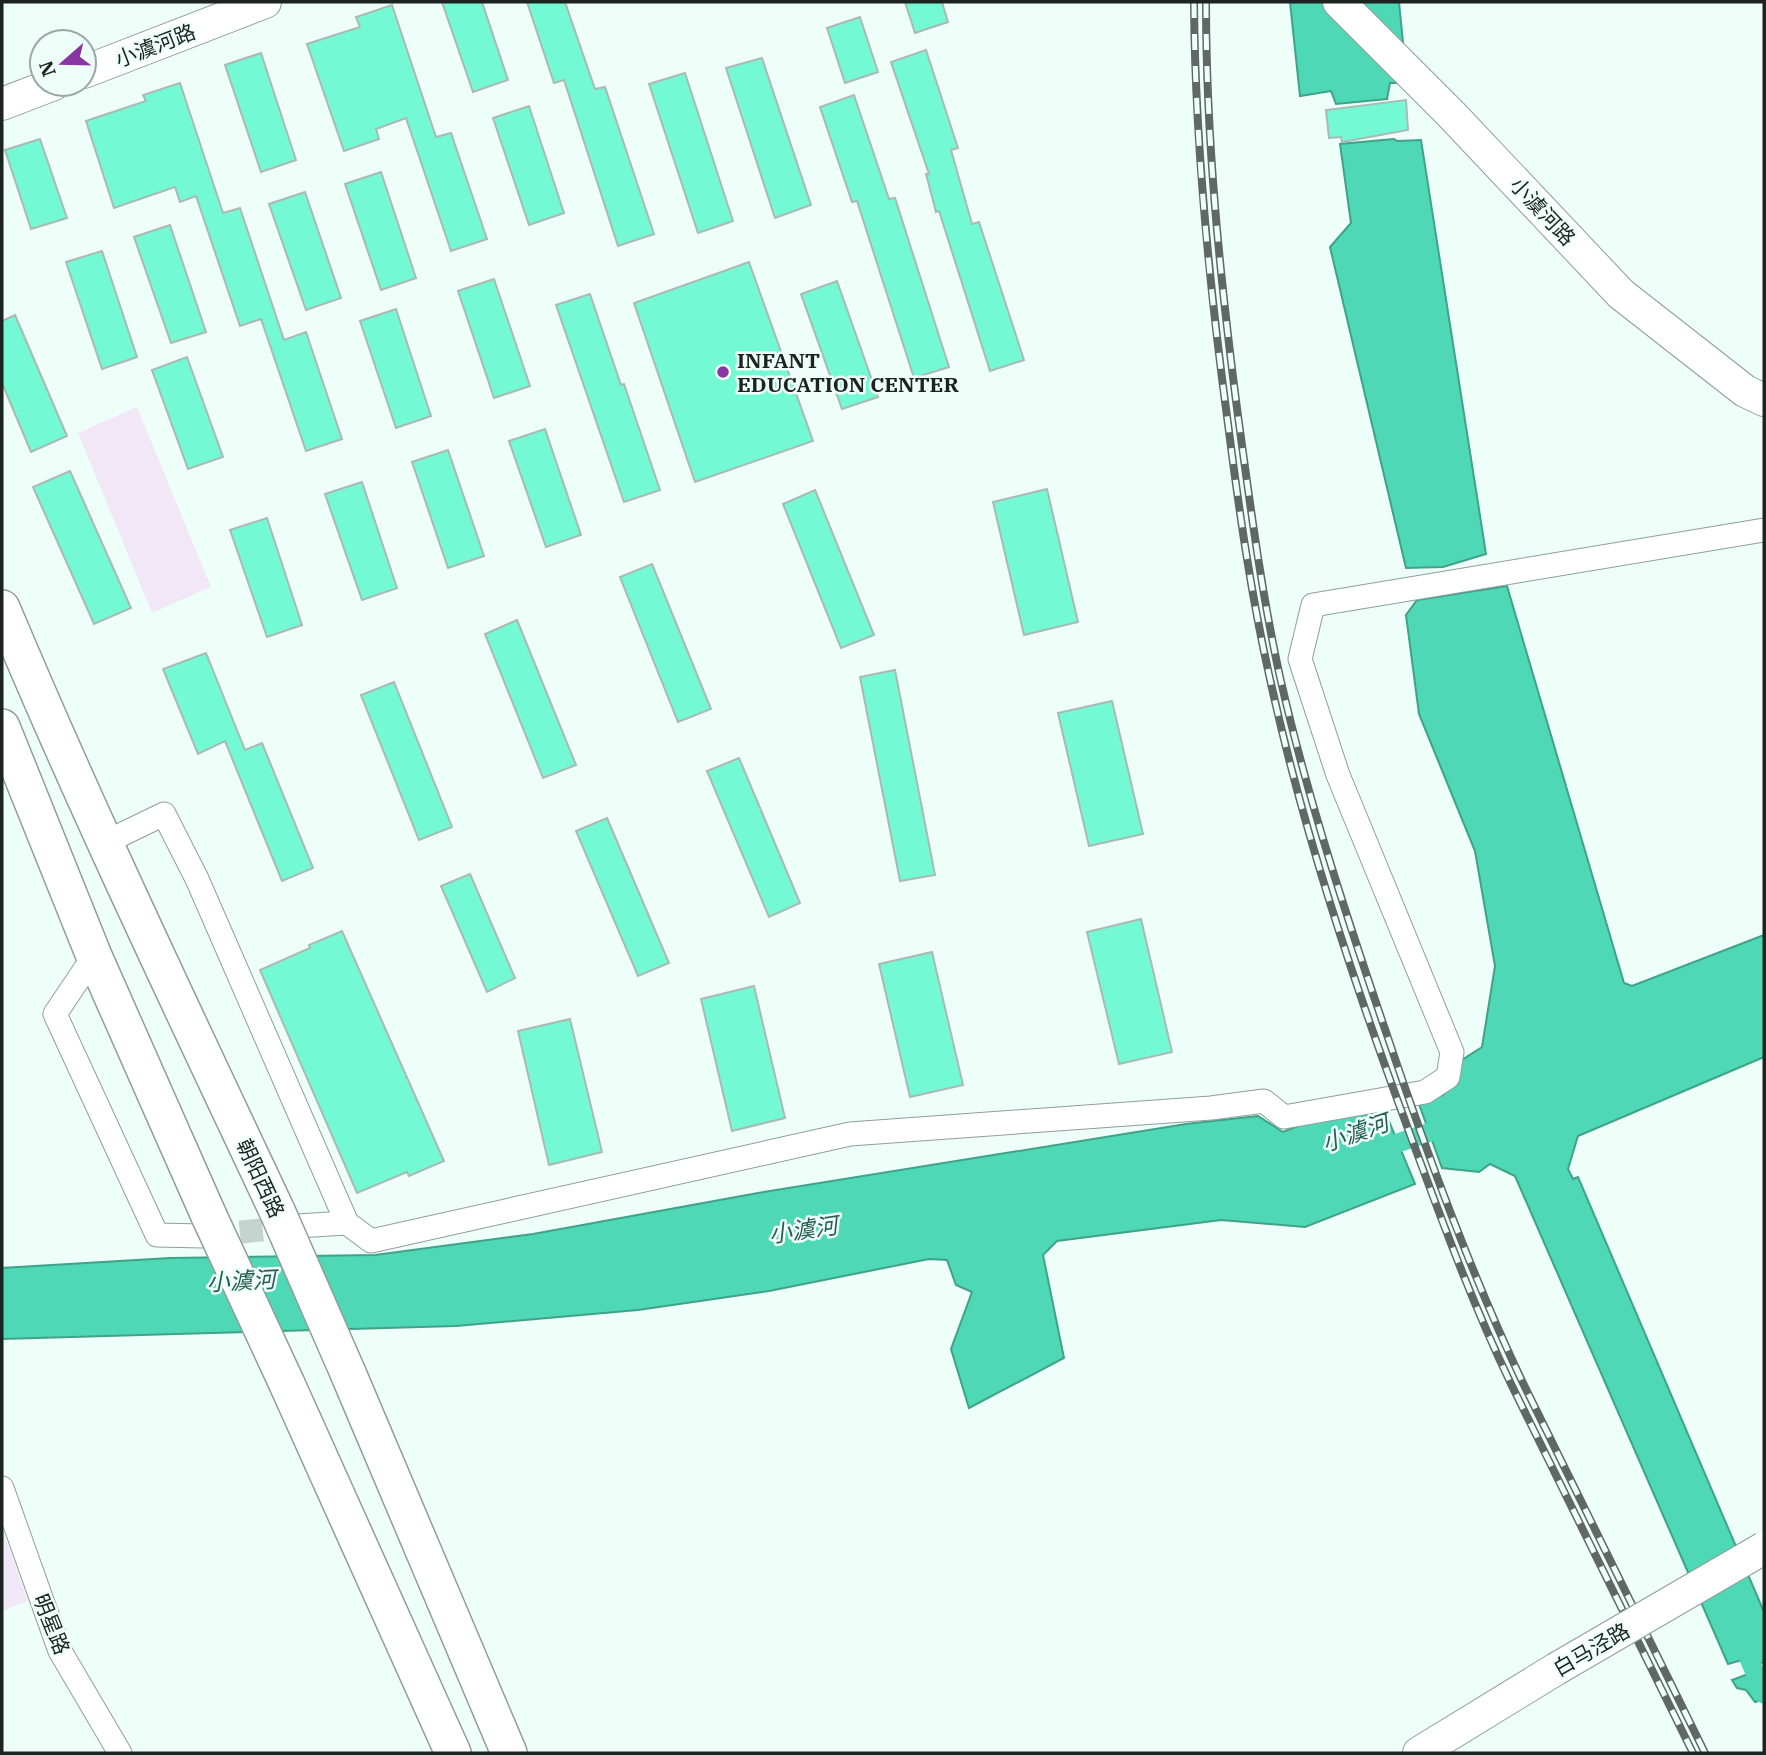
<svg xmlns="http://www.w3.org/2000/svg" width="1766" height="1755" font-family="'IBM Plex Serif','Noto Sans SC',serif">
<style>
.green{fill:#f2e7f6}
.water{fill:#4ed8b5;stroke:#3fa289;stroke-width:2}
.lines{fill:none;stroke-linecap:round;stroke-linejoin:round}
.canal{stroke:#4ed8b5;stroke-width:19}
.building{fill:#74f9d5;stroke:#a9b9b3;stroke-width:2}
.minor-tunnel{stroke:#c4d3ce;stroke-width:23;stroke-dasharray:23 11;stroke-linecap:butt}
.minor-casing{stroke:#8f9e99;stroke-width:25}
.secondary-casing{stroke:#8f9e99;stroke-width:34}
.primary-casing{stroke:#8f9e99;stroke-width:38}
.minor{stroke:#fff;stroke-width:23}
.secondary{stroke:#fff;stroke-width:32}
.primary{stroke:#fff;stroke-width:35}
.rail-casing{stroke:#5f6865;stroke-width:8}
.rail{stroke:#eefff9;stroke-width:5;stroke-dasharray:16;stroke-linecap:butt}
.secondary-bridge-casing{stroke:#8f9e99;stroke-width:34;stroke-linecap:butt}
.primary-bridge-casing{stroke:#8f9e99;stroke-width:38;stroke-linecap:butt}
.secondary-bridge{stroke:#fff;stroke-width:32}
.primary-bridge{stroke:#fff;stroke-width:35}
.poi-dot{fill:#8936a4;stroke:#eefff9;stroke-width:2.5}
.labels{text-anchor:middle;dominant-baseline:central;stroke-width:5;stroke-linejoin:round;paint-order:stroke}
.street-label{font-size:21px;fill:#1d2321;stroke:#eefff9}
.poi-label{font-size:21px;font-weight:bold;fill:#1d2321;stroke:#eefff9;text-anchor:start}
.water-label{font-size:23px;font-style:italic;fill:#275e4f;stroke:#eefff9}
</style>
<rect width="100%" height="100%" fill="#eefff9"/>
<g class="green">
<polygon points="137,407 211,587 152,613 78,433"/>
<polygon points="2,1529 28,1601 2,1611"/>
</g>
<g class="water">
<polygon points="1290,2 1399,2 1407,83 1390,83 1387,99 1336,104 1331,91 1300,96"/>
<polygon points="1394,139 1397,141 1421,140 1486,554 1443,567 1406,568 1330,247 1351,223 1340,144"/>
<polygon points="1507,586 1624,983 1632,986 1764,935 1764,1057 1578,1136 1568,1169 1573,1179 1578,1177 1764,1612 1764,1663 1742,1660 1728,1664 1515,1176 1490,1164 1479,1172 1442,1168 1419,1104 1443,1095 1455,1079 1462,1060 1482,1047 1495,966 1475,851 1419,714 1406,615 1417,600"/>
<polygon points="1386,1114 1415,1184 1305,1227 1221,1220 1057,1241 1043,1255 1064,1358 969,1408 951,1349 972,1292 956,1285 947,1260 929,1259 769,1291 638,1310 456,1326 2,1339 2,1268 170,1258 375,1255 533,1234 758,1193 1186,1124 1258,1116 1283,1132 1326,1115"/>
<polygon points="1764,1668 1764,1699 1755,1702 1746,1690 1737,1688 1732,1680"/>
</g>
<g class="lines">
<g class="canal">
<polyline points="1374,1151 1454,1124"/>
<polyline points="1740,1637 1764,1694"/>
</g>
</g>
<g class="building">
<polygon points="442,2 482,2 508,80 473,92"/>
<polygon points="527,2 565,2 595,89 605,87 654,234 618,246 564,80 554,83"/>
<polygon points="905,2 942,2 948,22 915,33"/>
<polygon points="392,5 436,137 451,133 487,239 451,251 406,118 376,129 379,139 344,151 307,44 360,27 356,17"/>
<polygon points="860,17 878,72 845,83 827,28"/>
<polygon points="926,50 958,148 951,150 972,224 979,222 1024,360 990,371 939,211 936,212 926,174 929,174 891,62"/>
<polygon points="261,53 296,160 261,172 225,65"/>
<polygon points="762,58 811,205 775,218 726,68"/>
<polygon points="685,73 733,221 698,233 649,84"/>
<polygon points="180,83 223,213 240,208 284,340 306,332 342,439 306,451 261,319 240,326 196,196 180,202 175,187 114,208 86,121 146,101 143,95"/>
<polygon points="854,95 889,199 895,198 949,367 914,378 857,201 852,202 820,107"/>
<polygon points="1406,100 1408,130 1342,142 1341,137 1329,138 1326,110"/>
<polygon points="529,106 564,213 529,225 493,118"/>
<polygon points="40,139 67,218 31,229 5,150"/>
<polygon points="381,172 416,278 381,290 345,184"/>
<polygon points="305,192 341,298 306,310 269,204"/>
<polygon points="170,225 206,332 171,343 134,237"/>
<polygon points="102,251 137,357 102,369 66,262"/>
<polygon points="749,262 813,441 695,482 634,303"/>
<polygon points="494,279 530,386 494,398 458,291"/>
<polygon points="837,281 878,397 842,409 801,294"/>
<polygon points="590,294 621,385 624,384 660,490 624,502 556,305"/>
<polygon points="396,309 431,416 396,428 360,321"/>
<polygon points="15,315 67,436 31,452 2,383 2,321"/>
<polygon points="187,357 223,457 188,469 152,370"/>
<polygon points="545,429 581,535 546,547 509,441"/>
<polygon points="448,450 484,556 448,568 412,462"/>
<polygon points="70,471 131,608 94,624 33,487"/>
<polygon points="362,482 397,588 362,600 325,494"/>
<polygon points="1047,489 1078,622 1024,635 993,502"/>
<polygon points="815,490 874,635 841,648 783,504"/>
<polygon points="267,518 302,625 267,637 230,530"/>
<polygon points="652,564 711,709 678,722 620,577"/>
<polygon points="517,620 576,765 543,778 485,634"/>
<polygon points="206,653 245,750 262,743 313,868 282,881 225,741 198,754 163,669"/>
<polygon points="895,670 935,875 900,881 860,677"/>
<polygon points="394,682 452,827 419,840 361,695"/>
<polygon points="1112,701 1143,834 1089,846 1058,713"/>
<polygon points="739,758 800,903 769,917 707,771"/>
<polygon points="607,818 669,963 638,976 576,831"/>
<polygon points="470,874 515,978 487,992 441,886"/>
<polygon points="1141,919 1172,1052 1119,1064 1087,932"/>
<polygon points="342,931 444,1161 409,1176 407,1172 357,1193 260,970 310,948 309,945"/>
<polygon points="932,952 963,1085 910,1097 879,964"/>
<polygon points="754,986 785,1118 732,1131 701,999"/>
<polygon points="570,1019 602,1152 549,1165 518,1031"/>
</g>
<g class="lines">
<polyline class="minor-tunnel" points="206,1236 297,1226"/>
<defs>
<g id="minor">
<polyline points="104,843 164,814 197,879 347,1223 371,1241 850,1134 1211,1108 1264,1101 1284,1117 1425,1092 1448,1077 1452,1052 1338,775 1300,659 1313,605 1764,530"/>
<polyline points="94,956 55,1014 157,1235 203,1236"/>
<polyline points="297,1226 347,1223"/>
<polyline points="2,1488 60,1651 120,1753"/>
</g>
<g id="secondary">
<polyline points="1339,2 1451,114 1621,294 1745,391 1764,400"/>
<polyline points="84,72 265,2"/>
<polyline points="2,104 54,84"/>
<polyline points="1419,1753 1556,1669"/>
</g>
<g id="primary">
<path d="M 2,608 C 88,813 184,1013 278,1213"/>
<polyline points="2,727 94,956 209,1216"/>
<polyline points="348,1373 509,1753"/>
<polyline points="287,1384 453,1753"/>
</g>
</defs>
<use href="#minor" class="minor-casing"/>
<use href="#secondary" class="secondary-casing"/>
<use href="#primary" class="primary-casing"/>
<use href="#minor" class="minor"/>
<use href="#secondary" class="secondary"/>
<use href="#primary" class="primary"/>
<defs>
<g id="rail">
<path d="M 1194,2 C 1195,144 1209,284 1228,424 C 1239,510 1251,595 1270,679 C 1303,831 1353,980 1407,1126 C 1439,1213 1471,1301 1512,1386 L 1693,1753"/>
<path d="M 1206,2 C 1206,141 1220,278 1238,416 C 1250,503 1261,591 1280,677 C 1308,801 1348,921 1389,1041 C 1428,1156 1470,1271 1522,1381 L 1705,1753"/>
</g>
</defs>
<use href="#rail" class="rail-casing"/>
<use href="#rail" class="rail"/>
<defs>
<polyline id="secondary-bridge" points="1556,1669 1764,1548"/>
<g id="primary-bridge">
<polyline points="278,1213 348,1373"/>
<polyline points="209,1216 287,1384"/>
</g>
</defs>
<use href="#secondary-bridge" class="secondary-bridge-casing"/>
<use href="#primary-bridge" class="primary-bridge-casing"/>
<use href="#secondary-bridge" class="secondary-bridge"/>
<use href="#primary-bridge" class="primary-bridge"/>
</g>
<circle class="poi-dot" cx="723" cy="372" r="7"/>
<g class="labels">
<g class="street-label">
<text transform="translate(155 45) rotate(-21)">小澞河路</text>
<text transform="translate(1543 211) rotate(47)">小澞河路</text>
<text transform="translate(261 1178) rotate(65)">朝阳西路</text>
<text transform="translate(52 1624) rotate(68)">明星路</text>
<text transform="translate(1591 1649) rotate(-30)">白马泾路</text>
</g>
<g class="poi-label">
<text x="737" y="360">INFANT<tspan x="737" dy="24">EDUCATION CENTER</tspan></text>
</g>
<g class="water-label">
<text transform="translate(1355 1132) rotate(-19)">小澞河</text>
<text transform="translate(803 1229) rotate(-8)">小澞河</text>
<text transform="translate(241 1280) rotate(-3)">小澞河</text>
</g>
</g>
<rect width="1766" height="1755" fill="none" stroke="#1d2321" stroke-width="7"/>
<g transform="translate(63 63) rotate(250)"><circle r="33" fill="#eefff9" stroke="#9aa7a3" stroke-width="2"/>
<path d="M0-5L12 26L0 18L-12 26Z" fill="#8936a4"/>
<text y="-10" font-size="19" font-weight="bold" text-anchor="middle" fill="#1d2321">N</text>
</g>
</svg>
